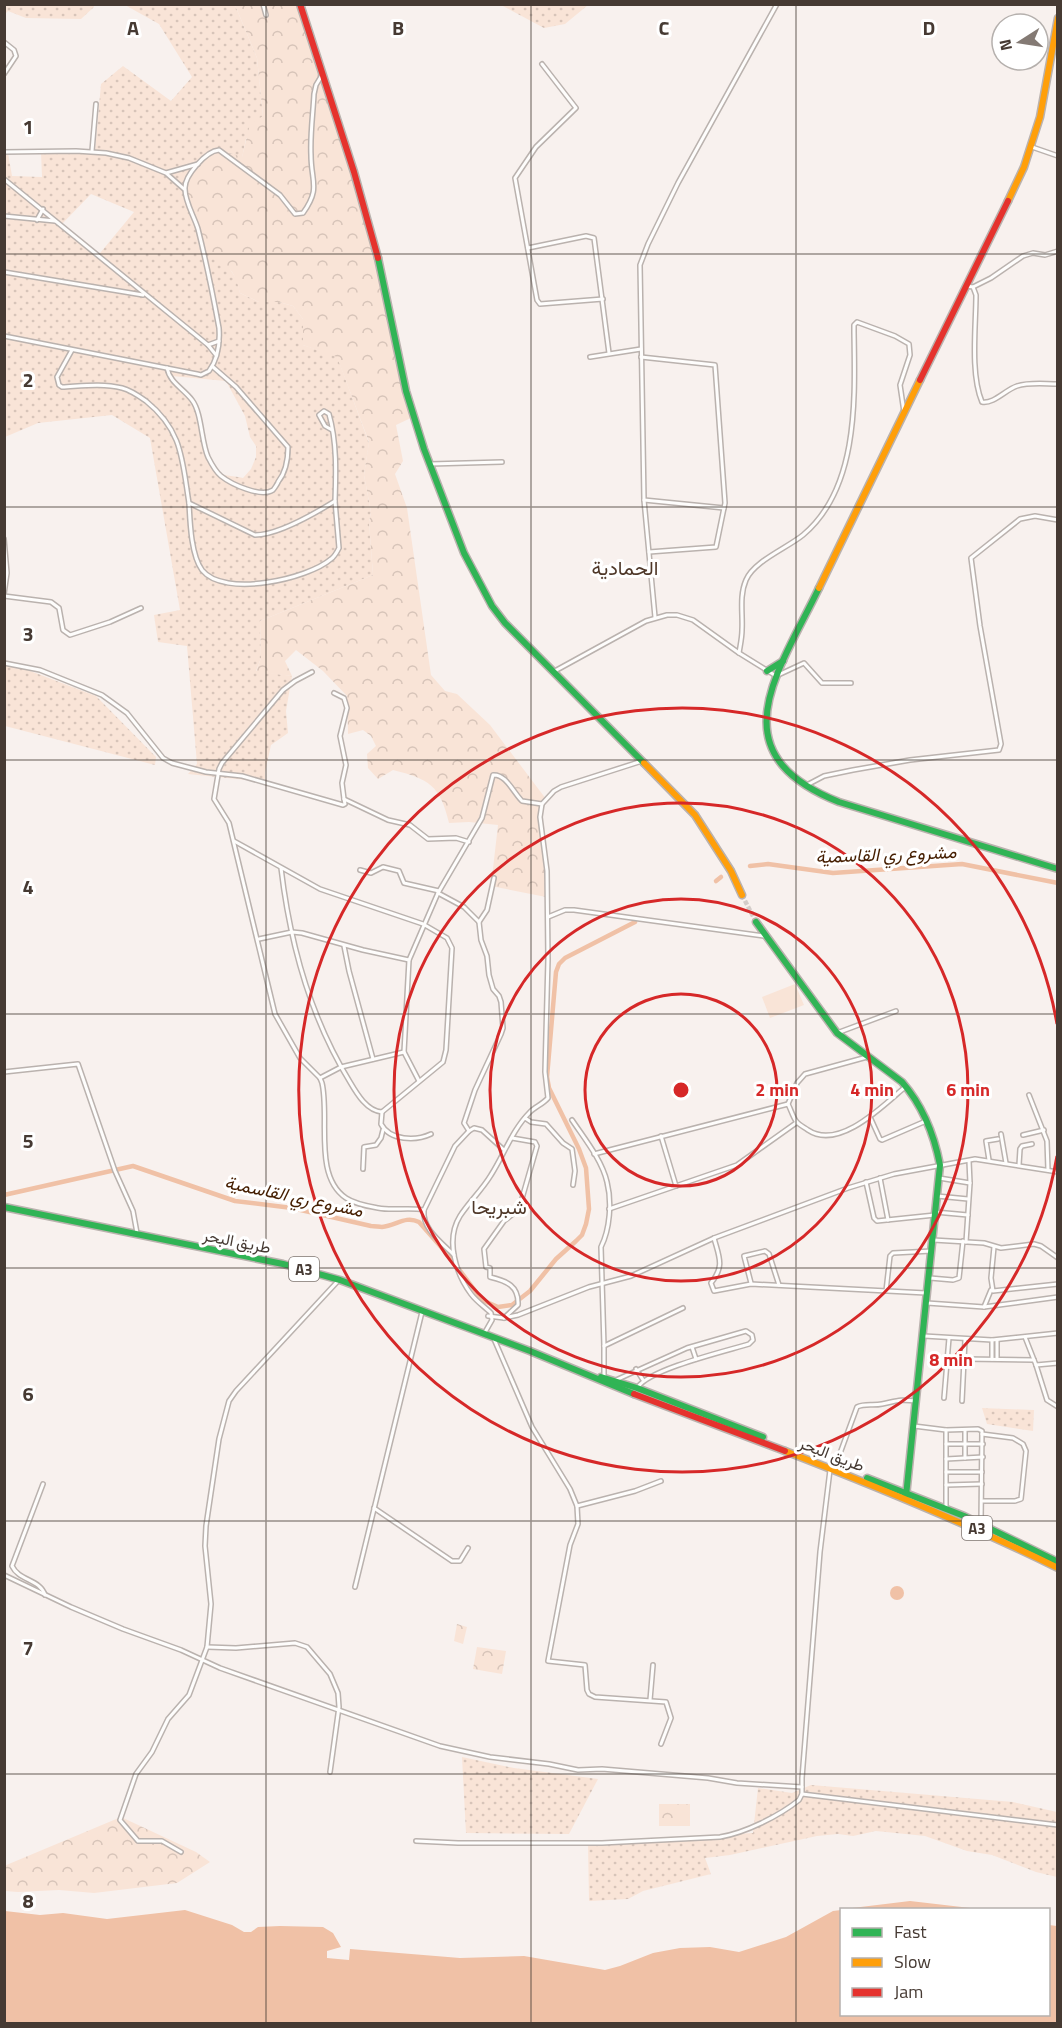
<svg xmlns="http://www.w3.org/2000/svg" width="1062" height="2028" font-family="'Titillium Web',Vazirmatn,sans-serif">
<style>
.grass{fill:url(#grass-dots);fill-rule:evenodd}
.forest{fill:url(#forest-crowns)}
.garden{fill:#f9e4d7}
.water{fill:#f0c1a6}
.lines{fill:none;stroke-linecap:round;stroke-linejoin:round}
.canal{stroke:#f0c1a6;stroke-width:4.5}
.secondary-tunnel{stroke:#d4ccc9;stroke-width:4.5;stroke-dasharray:4.5 2;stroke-linecap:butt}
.street-casing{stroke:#bab2ae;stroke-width:6}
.fast-casing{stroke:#bab2ae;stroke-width:9}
.slow-casing{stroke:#bab2ae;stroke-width:9}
.jam-casing{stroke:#bab2ae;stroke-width:9}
.street{stroke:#fefdfc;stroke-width:3}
.fast{stroke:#30b455;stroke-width:6}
.slow{stroke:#ff9f0a;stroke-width:6}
.jam{stroke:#e5322d;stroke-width:6}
.grid{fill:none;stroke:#463a33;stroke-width:1.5;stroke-opacity:0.55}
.ring{fill:none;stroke:#d62828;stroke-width:3}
.labels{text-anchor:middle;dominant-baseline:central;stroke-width:6;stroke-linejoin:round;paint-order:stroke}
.shield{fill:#fff;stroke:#7e7570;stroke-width:1.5}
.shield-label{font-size:15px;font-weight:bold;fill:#463a33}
.street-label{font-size:16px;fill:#463a33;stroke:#fff}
.water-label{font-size:18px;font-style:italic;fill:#451e01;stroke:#fff}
.quarter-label{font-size:20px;fill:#4f3829;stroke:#fff}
.grid-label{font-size:20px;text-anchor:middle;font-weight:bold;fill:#463a33;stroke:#fff;stroke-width:6;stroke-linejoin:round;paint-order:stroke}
.centre{fill:#d62828;stroke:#fff;stroke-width:3}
.ring-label{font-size:18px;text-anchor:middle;font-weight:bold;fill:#d62828;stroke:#fff;stroke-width:6;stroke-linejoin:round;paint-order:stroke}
</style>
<defs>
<pattern id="grass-dots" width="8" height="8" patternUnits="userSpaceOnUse" patternTransform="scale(1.5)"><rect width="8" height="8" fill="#f9e4d7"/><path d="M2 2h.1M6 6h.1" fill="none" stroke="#d7c4b9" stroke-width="1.8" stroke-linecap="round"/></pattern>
<pattern id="forest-crowns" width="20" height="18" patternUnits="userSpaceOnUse" patternTransform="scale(1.5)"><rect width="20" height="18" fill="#f9e4d7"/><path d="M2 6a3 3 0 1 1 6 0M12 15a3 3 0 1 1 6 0" fill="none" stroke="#d7c4b9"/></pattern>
</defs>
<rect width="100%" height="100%" fill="#f8f1ee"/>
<g class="grass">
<polygon points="93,4 94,7 81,19 26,18 8,11 5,14 5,5"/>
<path d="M 125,5 L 235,5 L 257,58 L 263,116 L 246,139 L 242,158 L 230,153 L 226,263 L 237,280 L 240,293 L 259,302 L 279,302 L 293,306 L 303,319 L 303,345 L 337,356 L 369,443 L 364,475 L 371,512 L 369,522 L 373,575 L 260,621 L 261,658 L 256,671 L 292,676 L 286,711 L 288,733 L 271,745 L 265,772 L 265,782 L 188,774 L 197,764 L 187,646 L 158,642 L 154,615 L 180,610 L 150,438 L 112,415 L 38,423 L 5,437 L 5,153 L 8,153 L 12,176 L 42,177 L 41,152 L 95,151 L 101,84 L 123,66 L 171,101 L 192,77 L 159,24 ZM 91,194 L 134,212 L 96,258 L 61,225 ZM 172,376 L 226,381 L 245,416 L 250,437 L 256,446 L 256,457 L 251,469 L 243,478 C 235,476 223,476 216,472 C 203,465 203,423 197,410 C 191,397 179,389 172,376 Z"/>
<polygon points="501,5 501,4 588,5 565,24 544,28"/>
<polygon points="4,661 96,696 156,757 155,765 5,726"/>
<polygon points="982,1408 1034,1410 1033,1431 987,1424"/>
<polygon points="462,1757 514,1768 598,1779 569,1834 466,1833"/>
<polygon points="811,1785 1013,1802 1057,1812 1057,1877 1036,1872 992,1855 967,1851 925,1836 876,1831 853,1836 838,1834 817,1836 730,1855 705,1858 711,1874 643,1891 628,1899 589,1901 588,1843 753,1833 758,1788 792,1793"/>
</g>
<g class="forest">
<path d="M 235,5 L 303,5 L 332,91 L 373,237 L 413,417 L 396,425 L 403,461 L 395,474 L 407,508 L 431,675 L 445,691 L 457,694 L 490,725 L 546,799 L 540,810 L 545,852 L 546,897 L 491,886 L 498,825 L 469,822 L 449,823 C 440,785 429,779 393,770 L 378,779 L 368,768 L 367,754 L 376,746 L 371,736 L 363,730 L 348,734 L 347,696 L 323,671 L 296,650 L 285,661 L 292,676 L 256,672 L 261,658 L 260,621 L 373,575 L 369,522 L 371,512 L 364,475 L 369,442 L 337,357 L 303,345 L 303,319 L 293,306 L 279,302 L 259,302 L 240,293 C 235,272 230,265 210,258 L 183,185 C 199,156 207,144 242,157 L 250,124 L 263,116 L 257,58 Z"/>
<polygon points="457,1624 467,1627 463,1644 454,1641"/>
<polygon points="477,1647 506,1651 502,1674 473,1669"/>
<rect x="659" y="1804" width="31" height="22"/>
<polygon points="121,1817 196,1852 210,1862 177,1883 94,1893 59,1890 18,1892 5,1891 4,1866"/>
</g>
<polygon class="garden" points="795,984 804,1005 770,1018 762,997"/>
<g class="water">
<circle cx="897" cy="1593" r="7"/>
<polygon points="910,1901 979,1909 844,1909"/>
<polygon points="185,1910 232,1925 244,1932 251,1932 258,1927 280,1926 323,1927 333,1933 341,1947 327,1951 327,1958 349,1960 350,1949 460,1958 524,1956 605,1970 620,1966 653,1953 680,1948 710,1947 739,1952 786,1937 833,1911 841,1910 842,2014 1048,2014 1049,1925 1057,1926 1057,2023 5,2023 5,1911 40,1915 63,1913 107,1919"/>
</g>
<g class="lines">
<g class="canal">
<polyline points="750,866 768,864 833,873 962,864 1058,883"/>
<polyline points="716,881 721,877"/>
<path d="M 4,1195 L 133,1166 L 235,1201 L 292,1208 L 371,1226 C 375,1226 379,1227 382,1227 C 396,1226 405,1215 419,1222 L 449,1256 L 482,1300 L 498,1307 L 512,1305 L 530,1291 L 556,1259 L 576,1241 L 582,1235 L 586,1224 L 589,1209 L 586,1168 L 579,1149 L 549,1088 L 547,1077 L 556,972 L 559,964 L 565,958 L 635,922"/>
</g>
<polyline class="secondary-tunnel" points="742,895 756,922"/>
<defs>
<g id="street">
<polyline points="263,4 266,15"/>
<polyline points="4,42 14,50 16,56 4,74"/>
<polyline points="542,64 576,108 536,147 515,178 537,300 540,304 603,299"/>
<polyline points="1032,147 1058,156"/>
<polyline points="92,151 96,104"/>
<polyline points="4,152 76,151 106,153 129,158 166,173 198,164"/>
<polyline points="167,174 184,189"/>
<polyline points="4,179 208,345 216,355"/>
<polyline points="4,216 55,221"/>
<polyline points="37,220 43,209"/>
<polyline points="528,248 586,236 594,238 609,353"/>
<polyline points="4,272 143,295"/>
<path d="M 966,286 L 973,287 L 976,295 C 976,326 970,373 982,402 C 994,404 1005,390 1017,386 C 1030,382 1044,384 1058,384"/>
<polyline points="973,287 991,278 1023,256 1033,253 1045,255 1058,251"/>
<path d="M 4,336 L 197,374 L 201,375 L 209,371 C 218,359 220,342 219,328 C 213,295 206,261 198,229 C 194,216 185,202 185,189 C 184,176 206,151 219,150 L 280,195 L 295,214 L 303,213 C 321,188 311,182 311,155 C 310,135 313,114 314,94 L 316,85 L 322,75"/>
<polyline points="208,345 219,341"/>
<path d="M 72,350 L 57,377 L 59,385 L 62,387 C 82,386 102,383 122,388 C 130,390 139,396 146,401 C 183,431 182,460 189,503 L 255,535 C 278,535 314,514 335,501 C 336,473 337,442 329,414 L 324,411 L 319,415 L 325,426 L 332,430"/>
<polyline points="590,357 641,349"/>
<polyline points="641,357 715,365 725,503 716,547 649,552"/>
<path d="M 167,368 C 170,383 183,388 192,400 C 202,413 201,441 208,457 C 211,463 216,472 221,476 C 231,484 261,498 273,490 C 274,489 278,483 278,482 C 286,472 288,460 288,447 L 236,387 L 213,367"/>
<polyline points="430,464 502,462"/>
<polyline points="644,500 724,508"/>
<path d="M 189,503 C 190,522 191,555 202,570 C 224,598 308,579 331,559 C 334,557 337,552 339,548 L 335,501"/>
<polyline points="4,539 7,573 4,594"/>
<polyline points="4,596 51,602 59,608 63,630 70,635 110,622 141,608"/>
<polyline points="655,617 644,500 640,265 648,244 678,183 777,4"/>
<path d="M 739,653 C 740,646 742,638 742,630 C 743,614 739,596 746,580 C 754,561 787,548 803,535 C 859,488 855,398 854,332 L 854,325 L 857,322 L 895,336 L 909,344 L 910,355 L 900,385 L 904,412"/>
<polyline points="4,663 40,670 102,695 127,713 163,758 172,763 206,772 242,776 343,805 345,804 344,799"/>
<path d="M 312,672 L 295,681 L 283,690 L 222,763 L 219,769 L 214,799 L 229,823 L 275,1014 L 300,1058 L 320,1078 L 322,1083 C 330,1117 313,1176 346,1198 C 355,1204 367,1206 378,1208 C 393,1211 408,1207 424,1210"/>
<polyline points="553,672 646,621 667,615 677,615 693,620 739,653 776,676 804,663 822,683 851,683"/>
<polyline points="334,693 344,698 347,708 340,736 346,765 342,783 344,799 388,820 410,825 428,839 456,838 469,842"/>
<polyline points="805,786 824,776 853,770 910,760 999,750 1001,744 980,626 971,558 1020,519 1035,516 1058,520"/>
<path d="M 234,841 L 320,889 L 423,924 L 447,938 L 452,948 L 446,1050 L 443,1062 L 382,1112 C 367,1111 357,1094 350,1082 C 310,1017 290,944 281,868"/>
<polyline points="360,870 371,873 383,867 399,871 404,883 439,891"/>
<polyline points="438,893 464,907 479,922 481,940 487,956 489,975 493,989 499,996 501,1002 503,1028 501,1034 475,1090 464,1123 469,1131 474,1128 482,1130 504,1150"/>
<polyline points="548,917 565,910 574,910 764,936"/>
<polyline points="479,922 487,910 494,878"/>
<polyline points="259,939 292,932 302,933 363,950 409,960"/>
<polyline points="344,946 349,971 373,1059"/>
<polyline points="837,1033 896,1011"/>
<path d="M 867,1057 L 805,1074 L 797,1083 L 788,1104 C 791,1110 793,1117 796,1121 C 799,1125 804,1127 808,1130 C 839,1151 884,1105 905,1087"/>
<polyline points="4,1072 78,1064 115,1171 133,1211 137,1233"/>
<polyline points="320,1078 341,1067 404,1052"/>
<path d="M 419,1081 L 404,1052 L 409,960 L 438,893 L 482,818 L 493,775 C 506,774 513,792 522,801 L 542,804"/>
<polyline points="1029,1095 1047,1141 1048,1170"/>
<path d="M 382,1112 L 381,1124 C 390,1141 416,1141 431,1134"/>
<polyline points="870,1117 880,1139 882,1140 926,1121"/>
<polyline points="525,1118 531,1122 546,1124 563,1143 572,1149 575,1171 573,1185"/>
<path d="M 572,1120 C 584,1138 602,1160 607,1182 C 612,1202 610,1229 601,1247 L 604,1346 L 604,1377"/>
<polyline points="1001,1134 1006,1163"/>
<polyline points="1023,1135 1044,1130"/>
<polyline points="661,1136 676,1186"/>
<polyline points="594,1154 788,1104"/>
<polyline points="989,1160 986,1141 998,1139"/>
<polyline points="1019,1165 1020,1149 1022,1146 1032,1144"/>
<polyline points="363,1169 364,1147 376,1145 381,1138 383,1130"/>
<polyline points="880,1178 888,1220"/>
<polyline points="939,1178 970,1183"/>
<polyline points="866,1182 874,1218 877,1221 935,1215"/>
<polyline points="937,1196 968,1199"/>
<polyline points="609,1209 737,1165 796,1123"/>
<polyline points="935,1212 968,1215"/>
<path d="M 714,1238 C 719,1257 725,1266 711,1283 L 714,1291 L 751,1284 L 926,1293"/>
<polyline points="933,1240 984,1243 1001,1248 1034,1244 1041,1246 1058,1258"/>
<polyline points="966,1242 970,1183 969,1161"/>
<polyline points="994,1247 991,1278 993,1291 1058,1284"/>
<path d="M 454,1255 C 441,1242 422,1229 424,1210 L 455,1146 L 469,1131"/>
<polyline points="930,1278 953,1280 959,1278 963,1241"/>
<polyline points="751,1283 744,1256 765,1251 769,1254 779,1285"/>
<polyline points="886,1291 890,1256 893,1253 932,1251"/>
<polyline points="927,1303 984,1307 1058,1297"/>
<polyline points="984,1307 991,1290"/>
<polyline points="488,1316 504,1318 518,1315 589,1287 631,1276 714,1238 848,1188 894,1174 975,1159 1058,1172"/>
<path d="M 504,1318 L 518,1305 C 519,1286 507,1281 490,1277 L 490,1268 L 486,1267 L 484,1249 L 504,1221 L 513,1214 L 521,1202 L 537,1146 L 535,1142 L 512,1138"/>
<path d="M 484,1334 L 492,1320 L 491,1313 C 485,1307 477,1302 471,1294 C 456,1274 445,1240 460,1216 C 469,1202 482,1190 491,1175 C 504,1155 512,1130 530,1112 C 535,1107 543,1104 548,1098 L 545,1072 L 548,959 L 547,871 L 540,817 L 542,804 L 554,791 L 561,787 L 642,761"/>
<polyline points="924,1336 992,1340 1058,1333"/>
<polyline points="1025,1337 1036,1365 1047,1400 1058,1407"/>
<polyline points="494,1339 532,1427 570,1489 577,1506 578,1524 570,1545 548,1661 585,1665 587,1690 589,1694 595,1697 666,1702 671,1718 661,1744"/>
<polyline points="992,1340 992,1359"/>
<polyline points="604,1346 683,1308"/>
<polyline points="692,1347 696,1359"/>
<polyline points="964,1359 1034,1360"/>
<polyline points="997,1359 997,1340"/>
<polyline points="1036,1365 1058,1363"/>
<polyline points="636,1369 643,1380"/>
<path d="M 616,1380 L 687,1348 L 746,1331 L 752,1335 L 753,1340 L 749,1344 C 726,1351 650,1369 638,1387"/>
<polyline points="944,1398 949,1338"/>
<polyline points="962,1401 965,1340"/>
<polyline points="914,1426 946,1430 978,1429 982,1431 981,1522"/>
<polyline points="946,1430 946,1507"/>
<polyline points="965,1430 965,1458"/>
<polyline points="982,1434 1013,1438 1023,1444 1026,1451 1021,1499 1015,1501 983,1501"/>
<polyline points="946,1444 983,1444"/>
<polyline points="946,1459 983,1457"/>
<path d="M 835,1467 L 857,1407 C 865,1403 873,1406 882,1404 C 897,1401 899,1399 916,1401"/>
<polyline points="946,1472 982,1472"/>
<path d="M 43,1484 L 12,1566 C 19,1581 40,1579 45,1595"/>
<polyline points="946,1485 982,1484"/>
<polyline points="577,1506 635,1491 661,1481"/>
<polyline points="374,1508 452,1561 460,1561 468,1548"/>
<polyline points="4,1575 71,1607 123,1629 181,1650 220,1668 440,1746 490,1757 549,1764 578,1770 602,1769 708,1778 737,1783 802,1787"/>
<polyline points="355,1587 422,1312"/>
<polyline points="207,1647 236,1648 295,1643 307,1647 330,1674 338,1693 339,1707 330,1772"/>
<polyline points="650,1700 653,1665"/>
<polyline points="802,1794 1058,1825"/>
<path d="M 416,1841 L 458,1843 L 602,1843 L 720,1837 C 745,1833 779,1816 799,1800 L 802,1794 L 802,1778 L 820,1552 L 830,1470"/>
<polyline points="181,1852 162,1841 138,1841 120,1820 136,1774 152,1752 168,1719 189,1695 207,1647 211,1604 205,1546 206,1526 219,1439 229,1401 236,1391 338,1281"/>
</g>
<g id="fast">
<polyline points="378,258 406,391 424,449 464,553 492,606 505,623 644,763"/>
<path d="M 819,588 C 778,673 716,753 839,802 L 1058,869"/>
<polyline points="767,671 783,661"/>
<path d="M 756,922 L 837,1033 L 902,1082 C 923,1106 934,1134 940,1165 L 906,1496"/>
<polyline points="4,1207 283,1264 340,1280 530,1351 634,1394"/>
<polyline points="601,1377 637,1388 763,1437"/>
<polyline points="867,1478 964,1516 1058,1562"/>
</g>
<g id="slow">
<polyline points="1008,201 1024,167 1040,117 1058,18"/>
<polyline points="819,588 920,380"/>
<polyline points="644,763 695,815 731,871 742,895"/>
<path d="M 785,1451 C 878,1487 969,1524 1058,1568"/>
</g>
<g id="jam">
<polyline points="300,4 354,172 378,258"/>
<polyline points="920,380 1008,201"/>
<polyline points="634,1394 785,1451"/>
</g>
</defs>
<use href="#street" class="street-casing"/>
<use href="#fast" class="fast-casing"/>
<use href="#slow" class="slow-casing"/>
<use href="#jam" class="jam-casing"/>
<use href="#street" class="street"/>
<use href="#fast" class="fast"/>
<use href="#slow" class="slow"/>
<use href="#jam" class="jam"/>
</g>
<path class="grid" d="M 266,4 L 266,2024M 531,4 L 531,2024M 796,4 L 796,2024M 4,254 L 1058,254M 4,507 L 1058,507M 4,760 L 1058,760M 4,1014 L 1058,1014M 4,1268 L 1058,1268M 4,1521 L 1058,1521M 4,1774 L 1058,1774"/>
<g class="ring">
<circle cx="681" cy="1090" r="96"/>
<circle cx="681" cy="1090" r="191"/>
<circle cx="681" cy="1090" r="287"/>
<path d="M1057 1156A382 382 0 1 1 1057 1024"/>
</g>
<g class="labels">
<g class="shield">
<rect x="289" y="1257" width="30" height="24" rx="4.5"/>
<rect x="962" y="1516" width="30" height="24" rx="4.5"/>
</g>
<g class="shield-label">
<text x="304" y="1269">A3</text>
<text x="977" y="1528">A3</text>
</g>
<g class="street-label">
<text transform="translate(237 1241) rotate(11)">طريق البحر</text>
<text transform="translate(832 1454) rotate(21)">طريق البحر</text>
</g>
<g class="water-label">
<text transform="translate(886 854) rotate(-2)">مشروع ري القاسمية</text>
<text transform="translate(294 1196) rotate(12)">مشروع ري القاسمية</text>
</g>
<g class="quarter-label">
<text x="625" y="567">الحمادية</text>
<text x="499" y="1206">شبريحا</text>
</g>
</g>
<g class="grid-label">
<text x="133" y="35">A</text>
<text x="398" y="35">B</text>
<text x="664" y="35">C</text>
<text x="929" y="35">D</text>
<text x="28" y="134">1</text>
<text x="28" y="387">2</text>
<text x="28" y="641">3</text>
<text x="28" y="894">4</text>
<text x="28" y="1148">5</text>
<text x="28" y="1401">6</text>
<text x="28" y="1655">7</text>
<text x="28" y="1908">8</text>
</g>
<circle cx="681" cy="1090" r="9" class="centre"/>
<g class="ring-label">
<text x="777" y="1096">2 min</text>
<text x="872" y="1096">4 min</text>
<text x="968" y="1096">6 min</text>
<text x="951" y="1366">8 min</text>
</g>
<rect width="1062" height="2028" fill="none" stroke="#463a33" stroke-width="12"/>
<rect x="840" y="1908" width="210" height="108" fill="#ffffff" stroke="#b5b0ad" stroke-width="1.5"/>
<rect x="852" y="1928" width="30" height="9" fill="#30b455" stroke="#b5b0ad" stroke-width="1.5"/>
<text x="894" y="1938" font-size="18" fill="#463a33">Fast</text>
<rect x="852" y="1958" width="30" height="9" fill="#ff9f0a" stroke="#b5b0ad" stroke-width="1.5"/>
<text x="894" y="1968" font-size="18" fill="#463a33">Slow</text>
<rect x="852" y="1988" width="30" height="9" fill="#e5322d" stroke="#b5b0ad" stroke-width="1.5"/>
<text x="894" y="1998" font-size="18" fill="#463a33">Jam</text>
<g transform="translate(1020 42) rotate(258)"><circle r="28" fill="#ffffff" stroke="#b5b0ad" stroke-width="1.5"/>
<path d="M0-4.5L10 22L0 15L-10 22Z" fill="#847a74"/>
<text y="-9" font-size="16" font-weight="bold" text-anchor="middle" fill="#463a33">N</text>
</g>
</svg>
